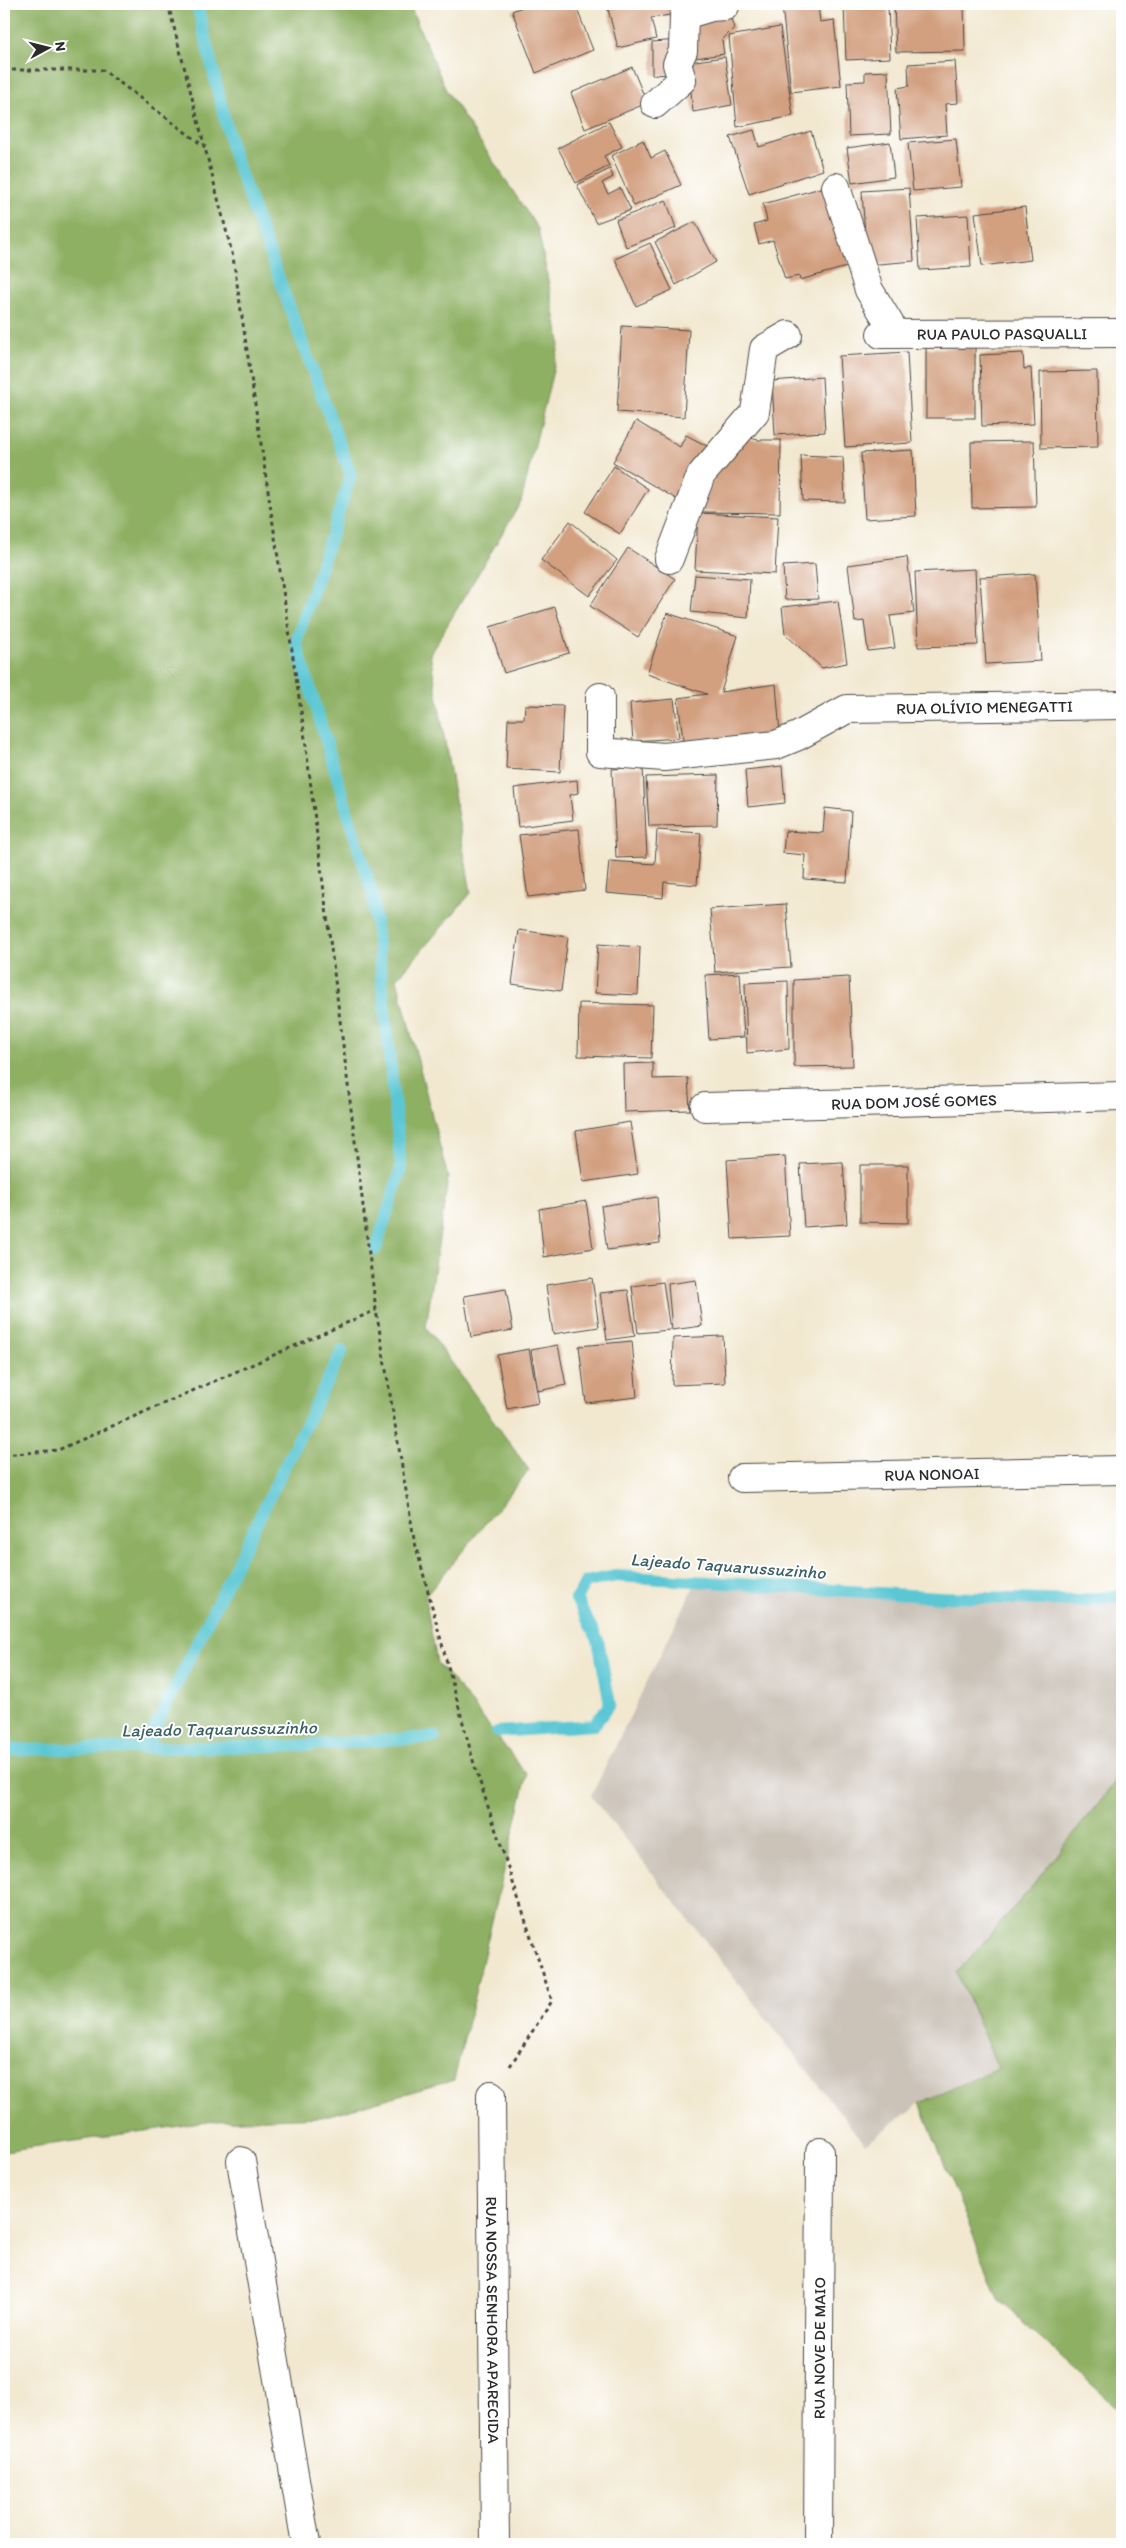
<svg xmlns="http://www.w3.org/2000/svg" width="1126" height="2548" font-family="Itim,sans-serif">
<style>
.industrial{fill:#cbc2b8}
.forest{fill:#8eb063;stroke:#5c6e47}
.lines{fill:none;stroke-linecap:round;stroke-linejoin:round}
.stream{stroke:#5cc7d4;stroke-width:12}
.building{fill:#d29f7f}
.minor-casing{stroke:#494744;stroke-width:30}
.path{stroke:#494744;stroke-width:3;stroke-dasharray:4 4;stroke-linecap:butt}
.minor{stroke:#fff;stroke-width:28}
.labels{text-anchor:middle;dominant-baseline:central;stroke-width:4;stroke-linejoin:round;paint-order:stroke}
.street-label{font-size:16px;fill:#2b2b2b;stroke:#fff}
.water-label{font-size:18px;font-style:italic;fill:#3c6266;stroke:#fff}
</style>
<rect width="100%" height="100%" fill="#fff"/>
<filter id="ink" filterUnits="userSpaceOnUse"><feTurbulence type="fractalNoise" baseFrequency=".02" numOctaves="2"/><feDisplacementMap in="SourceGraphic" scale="10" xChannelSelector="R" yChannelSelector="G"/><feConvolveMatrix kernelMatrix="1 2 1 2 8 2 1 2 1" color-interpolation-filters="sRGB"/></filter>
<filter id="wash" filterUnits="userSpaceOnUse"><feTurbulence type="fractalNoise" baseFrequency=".0096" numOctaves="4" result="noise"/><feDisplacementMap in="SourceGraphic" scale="20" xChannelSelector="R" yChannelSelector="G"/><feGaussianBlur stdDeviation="1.12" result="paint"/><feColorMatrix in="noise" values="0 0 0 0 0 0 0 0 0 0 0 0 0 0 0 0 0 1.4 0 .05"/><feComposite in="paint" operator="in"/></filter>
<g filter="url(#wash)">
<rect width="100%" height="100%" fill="#f2e8d0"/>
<polygon class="industrial" points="697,1580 941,1597 1080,1601 1122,1595 1122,1773 1030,1889 957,1973 999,2068 920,2103 865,2144 591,1796"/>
<g class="forest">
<polygon points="4,4 409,4 446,90 538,229 560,342 521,502 430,654 471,893 397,979 448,1178 426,1327 529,1470 425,1597 437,1663 458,1686 527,1775 454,2080 322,2117 215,2121 4,2151"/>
<polygon points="1122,1773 1122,2412 999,2300 920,2103 998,2068 957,1973 1030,1889"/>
</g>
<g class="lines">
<g class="stream">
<polyline points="197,4 233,153 351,475 296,642 373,896 401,1168 376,1249"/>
<polyline points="497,1732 594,1725 610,1704 598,1640 576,1599 586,1582 616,1576 941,1597 1080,1601 1122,1595"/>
<polyline points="145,1748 342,1351"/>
<polyline points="4,1750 295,1746 435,1737"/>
</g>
</g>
<g id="blocks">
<g class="building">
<polygon points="530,4 575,4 593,50 536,73 512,11"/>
<polygon points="600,4 702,4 702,10 651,18 656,39 618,48 607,5 600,7"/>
<polygon points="797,4 818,4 820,22 834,20 841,86 791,92 782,5"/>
<polygon points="844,4 888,4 890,58 846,60"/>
<polygon points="894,4 964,4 965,51 896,52"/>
<polygon points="728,9 734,28 722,40 724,54 688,59 701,13"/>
<polygon points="780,27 793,116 737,127 729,36"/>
<polygon points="679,40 673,74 652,75 652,42"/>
<polygon points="725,57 732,105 693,112 688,62"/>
<polygon points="955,61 958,103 945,104 947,135 901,139 897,88 909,86 908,64"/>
<polygon points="632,67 647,103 585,129 571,93"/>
<polygon points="888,71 891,134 849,136 847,82 865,81 865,72"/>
<polygon points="609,122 622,147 604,156 609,166 576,183 558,148"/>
<polygon points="754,130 759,147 811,131 823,170 749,194 730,137"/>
<polygon points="956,139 961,187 913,191 908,143"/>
<polygon points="643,140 651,158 665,151 681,185 634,206 611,156"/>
<polygon points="890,142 894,177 852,183 847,148"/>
<polygon points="610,169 613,177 602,183 608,194 620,188 631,210 596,223 577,185"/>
<polygon points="828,186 850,266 800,280 799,276 785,279 773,240 759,244 754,225 767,221 763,204"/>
<polygon points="909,188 914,261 867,265 862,191"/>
<polygon points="666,200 676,228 626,247 616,220"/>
<polygon points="1025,207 1031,260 982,266 975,213"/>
<polygon points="968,215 971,267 920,270 917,218"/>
<polygon points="695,222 716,262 676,285 655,242"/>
<polygon points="650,243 672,290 636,306 615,259"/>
<polygon points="622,326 689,330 684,417 617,412"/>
<rect x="926" y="348" width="49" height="70"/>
<polygon points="907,352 912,443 845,447 839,356"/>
<polygon points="1023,353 1024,369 1031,368 1034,424 982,426 980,355"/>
<polygon points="1097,371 1098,447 1041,448 1040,372"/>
<polygon points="822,377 825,432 775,435 772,381"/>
<polygon points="636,421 680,447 686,435 709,447 678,500 613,462"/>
<polygon points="747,437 758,440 781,440 780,513 699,512 722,462"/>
<polygon points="1034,441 1036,507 972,508 971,442"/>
<polygon points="913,450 916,516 865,519 861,453"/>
<polygon points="801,455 843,457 845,502 803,501"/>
<polygon points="614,466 648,489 620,534 585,512"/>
<polygon points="698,513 778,517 775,574 695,570"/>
<polygon points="570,521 617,560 589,596 541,560"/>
<polygon points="628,548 675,579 638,637 590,606"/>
<polygon points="907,557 914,613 890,616 895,648 868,651 864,621 855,622 848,565"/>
<polygon points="815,564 818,599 785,600 783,566"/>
<polygon points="975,569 978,645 918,647 915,572"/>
<polygon points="1035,574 1041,661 986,664 980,577"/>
<polygon points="695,575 750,579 748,618 691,612"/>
<polygon points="838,601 847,663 822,668 785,634 782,607"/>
<polygon points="555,607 569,653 504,673 490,627"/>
<polygon points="667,613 738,636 721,692 776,684 780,734 684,748 678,698 707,694 647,674"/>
<polygon points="674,699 679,738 633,741 630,703"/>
<polygon points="525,705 563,706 560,772 506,769 508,719 524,719"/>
<polygon points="782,766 785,803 748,807 745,770"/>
<polygon points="643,767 647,857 616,858 612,769"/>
<polygon points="718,775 717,825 649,826 646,777"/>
<polygon points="577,780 578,793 570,795 573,820 518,827 514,788"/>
<polygon points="825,808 851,811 847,882 804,879 805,855 783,853 785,831 823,833"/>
<polygon points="579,829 585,890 528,897 519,835"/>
<polygon points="657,830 701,833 697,885 664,882 663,898 606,893 609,861 655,864"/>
<polygon points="786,904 791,967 715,972 710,909"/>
<polygon points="519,930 568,937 561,991 512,984"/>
<polygon points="598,944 640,947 638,995 595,993"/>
<polygon points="740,973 744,1037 709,1039 705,975"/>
<polygon points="849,977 853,1066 794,1067 794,980"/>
<polygon points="788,981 789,1049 747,1053 745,983"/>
<polygon points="579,1003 653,1005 651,1058 578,1056"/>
<polygon points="653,1063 653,1079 688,1078 690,1110 624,1112 623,1064"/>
<polygon points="630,1122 638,1174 583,1182 576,1131"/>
<polygon points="785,1156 790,1236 732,1239 727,1160"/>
<polygon points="843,1162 847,1224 804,1227 800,1164"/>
<polygon points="860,1165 908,1165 908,1223 860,1222"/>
<polygon points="657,1197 660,1243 607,1250 601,1206"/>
<polygon points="586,1201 593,1248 544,1257 539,1209"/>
<polygon points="592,1278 599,1327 553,1334 546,1285"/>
<polygon points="696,1280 702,1326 672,1330 668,1284"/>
<polygon points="663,1282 670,1330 638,1333 632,1286"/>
<polygon points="506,1289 513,1330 471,1337 464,1296"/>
<polygon points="628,1290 635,1336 607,1340 600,1293"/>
<polygon points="723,1336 725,1383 672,1385 673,1338"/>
<polygon points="632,1341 637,1397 586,1403 579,1346"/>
<polygon points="558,1345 566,1385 538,1391 531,1350"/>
<polygon points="529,1349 539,1403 507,1409 497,1355"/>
</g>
</g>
</g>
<g filter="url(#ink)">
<use href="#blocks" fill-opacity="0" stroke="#494744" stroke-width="1"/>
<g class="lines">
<defs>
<g id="minor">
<polyline points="655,104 682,80 677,64 683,51 684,15 711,7 725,6 726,4"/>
<polyline points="836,187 869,290 896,334"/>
<path id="s1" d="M 881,334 L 1122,333"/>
<polyline points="669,559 701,475 755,412 764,349 788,335"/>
<path id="s2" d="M 600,697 L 600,752 L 664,757 L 776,745 L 798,736 L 847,709 L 1122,705"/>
<path id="s3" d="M 705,1107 L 1122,1096"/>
<path id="s4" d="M 742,1478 L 1122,1470"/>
<path id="s5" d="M 491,2095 L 495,2544"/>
<polyline points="241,2161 306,2544"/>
<path id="s6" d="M 818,2544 L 820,2152"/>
</g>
</defs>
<use href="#minor" class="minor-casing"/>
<g class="path">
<polyline points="168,4 233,257 304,731 376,1310 414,1539 474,1764 552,2001 510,2066"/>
<polyline points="4,70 103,70 205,147"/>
<polyline points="4,1455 58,1450 376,1310"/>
</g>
<use href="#minor" class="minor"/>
</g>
</g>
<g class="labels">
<g class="street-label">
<text stroke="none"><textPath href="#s1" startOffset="121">RUA PAULO PASQUALLI</textPath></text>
<text stroke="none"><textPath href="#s2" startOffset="449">RUA OLÍVIO MENEGATTI</textPath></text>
<text stroke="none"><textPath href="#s3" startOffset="209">RUA DOM JOSÉ GOMES</textPath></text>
<text stroke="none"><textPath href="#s4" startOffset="190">RUA NONOAI</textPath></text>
<text stroke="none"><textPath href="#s5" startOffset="225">RUA NOSSA SENHORA APARECIDA</textPath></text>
<text stroke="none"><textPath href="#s6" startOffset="196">RUA NOVE DE MAIO</textPath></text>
</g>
<g class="water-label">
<text transform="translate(728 1566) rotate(4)">Lajeado Taquarussuzinho</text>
<text transform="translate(219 1729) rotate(-1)">Lajeado Taquarussuzinho</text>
</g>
</g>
<rect width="1126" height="2548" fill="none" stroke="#fff" stroke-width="20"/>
<g transform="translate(48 48) rotate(83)" stroke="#ffffff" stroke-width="4" paint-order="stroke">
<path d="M0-4L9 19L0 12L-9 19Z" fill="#2b2b2b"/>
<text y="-8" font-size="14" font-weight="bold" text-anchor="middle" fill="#2b2b2b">N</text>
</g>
</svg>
